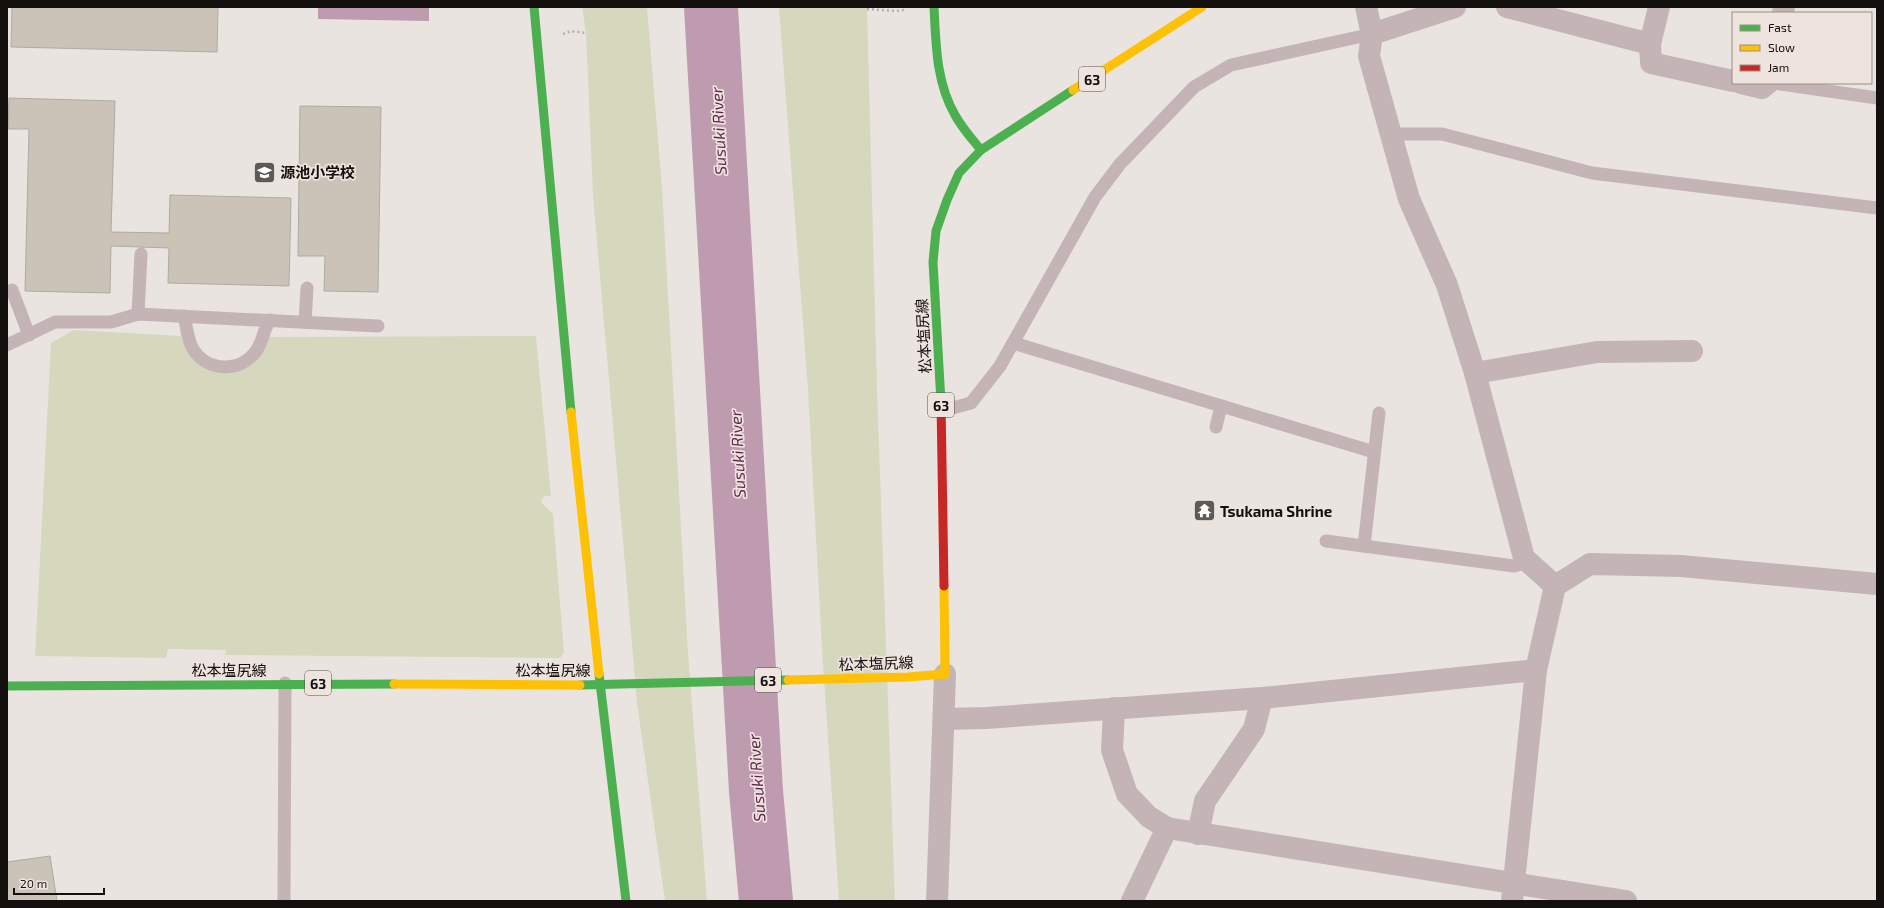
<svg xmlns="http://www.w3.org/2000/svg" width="1884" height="908" font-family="'Exo 2','Noto Sans JP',sans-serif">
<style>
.green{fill:#d6d8be}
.water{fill:#be9baf}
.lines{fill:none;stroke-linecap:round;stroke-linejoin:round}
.river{stroke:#be9baf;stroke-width:54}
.building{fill:#cbc3b8;stroke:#aeaaa7}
.path{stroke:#b9aead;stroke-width:2.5;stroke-dasharray:2 3;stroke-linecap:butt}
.lane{stroke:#c4b4b5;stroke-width:13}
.street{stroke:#c4b4b5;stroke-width:22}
.fast{stroke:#4caf50;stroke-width:9}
.slow{stroke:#ffc107;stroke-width:9}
.jam{stroke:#c62828;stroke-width:9}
.labels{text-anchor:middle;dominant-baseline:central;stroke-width:3.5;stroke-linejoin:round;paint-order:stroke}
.shield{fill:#eee3dd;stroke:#554f4c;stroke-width:1}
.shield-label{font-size:14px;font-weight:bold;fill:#13100e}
.poi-label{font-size:15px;font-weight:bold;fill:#13100e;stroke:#eee3dd;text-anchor:start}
.street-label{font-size:15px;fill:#13100e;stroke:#eee3dd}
.water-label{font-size:16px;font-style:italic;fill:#61264f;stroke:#eee3dd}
</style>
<rect width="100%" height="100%" fill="#eae4e1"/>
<g class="green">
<polygon points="582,7 647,7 662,188 688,653 707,901 665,901 637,703 593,196 586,33"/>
<polygon points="779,7 867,7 877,389 895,901 839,901 822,649 808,390"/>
<path d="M 74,330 L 181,336 C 191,363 195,364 223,371 L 268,337 L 536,336 L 551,496 L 544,496 L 541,502 L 553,514 L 564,653 L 560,658 L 225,655 L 226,650 L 168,649 L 166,658 L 35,656 L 51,343 Z"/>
</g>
<polygon class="water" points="318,7 429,7 429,21 318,19"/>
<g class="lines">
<polyline class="river" points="711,7 756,791 766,901"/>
</g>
<g class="building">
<polygon points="12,7 218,7 217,52 11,47"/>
<polygon points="9,98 115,101 111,232 169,233 170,195 291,198 289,286 168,283 169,248 111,246 110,293 25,291 29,129 8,129"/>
<polygon points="300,106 381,107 378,292 324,291 325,256 298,256"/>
<polygon points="50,856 57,901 7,901 7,862"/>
</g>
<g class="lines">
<g class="path">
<polyline points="867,9 896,11 904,10"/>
<polyline points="563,34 571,31 586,33"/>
</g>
<g class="lane">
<polyline points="1773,83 1877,98"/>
<polyline points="1391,134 1442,134 1592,173 1877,208"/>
<polyline points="12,290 29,335"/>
<polyline points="138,314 141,254"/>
<path d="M 184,316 C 187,327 187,339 193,349 C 207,372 241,373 256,351 C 263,342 263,330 270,320"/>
<polyline points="305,322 307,288"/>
<polyline points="1013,343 1374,452"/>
<polyline points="7,345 55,322 111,322 138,314 378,326"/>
<polyline points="941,411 971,403 1000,366 1095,197 1120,164 1194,87 1231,65 1372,34"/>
<polyline points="1216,427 1221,406"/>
<polyline points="1326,541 1514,566 1529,562"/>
<polyline points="1364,546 1379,413"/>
<polyline points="284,901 285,683"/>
</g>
<g class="street">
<polyline points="1366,7 1372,34 1369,56 1409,199 1447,285 1475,373 1524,558 1555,586"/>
<polyline points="1507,7 1650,44 1659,7"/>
<polyline points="1783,13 1784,7"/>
<polyline points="1372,34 1455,7"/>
<polyline points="1650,44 1651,63 1733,81"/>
<polyline points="1741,83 1762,88 1768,83"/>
<polyline points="1475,373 1597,352 1692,351"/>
<polyline points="1114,708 1112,750 1127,794 1149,817 1167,828 1626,901"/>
<polyline points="945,719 986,718 1262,698 1536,670"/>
<polyline points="1198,834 1205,801 1254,729 1262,698"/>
<polyline points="937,901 945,674"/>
<polyline points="1132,901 1167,828"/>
<polyline points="1512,901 1536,670 1555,586 1590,564 1681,566 1877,584"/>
</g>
<g class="fast">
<polyline points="534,7 571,412"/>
<path d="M 934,7 C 936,44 936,82 955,115 C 962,128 972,139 981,150"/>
<polyline points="941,402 933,262 936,231 947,200 959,173 981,150 1073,90"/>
<polyline points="599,674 626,901"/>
<polyline points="580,685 788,680"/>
<polyline points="7,686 394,684"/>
</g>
<g class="slow">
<polyline points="1073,90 1202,7"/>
<polyline points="571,412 599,674"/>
<polyline points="788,680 908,677 945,674 944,586"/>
<polyline points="394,684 580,685"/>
</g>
<polyline class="jam" points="941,402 944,586"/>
</g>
<defs>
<symbol id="school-square" viewBox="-11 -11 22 22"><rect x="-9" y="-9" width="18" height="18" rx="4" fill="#5e5a58" stroke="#eee3dd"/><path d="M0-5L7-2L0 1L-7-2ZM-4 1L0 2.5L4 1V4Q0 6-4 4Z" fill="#fff"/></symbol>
<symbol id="temple-square" viewBox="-11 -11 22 22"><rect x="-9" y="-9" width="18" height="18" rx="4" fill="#5e5a58" stroke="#eee3dd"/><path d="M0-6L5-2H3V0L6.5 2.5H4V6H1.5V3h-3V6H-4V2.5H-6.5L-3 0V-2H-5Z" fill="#fff"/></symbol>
</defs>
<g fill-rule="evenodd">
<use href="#school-square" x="252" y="160" width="25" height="25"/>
<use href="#temple-square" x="1192" y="498" width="25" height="25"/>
</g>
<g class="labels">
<g class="shield">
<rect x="1079" y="67" width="26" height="24" rx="3"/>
<rect x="928" y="393" width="26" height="24" rx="3"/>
<rect x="755" y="668" width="26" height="24" rx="3"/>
<rect x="305" y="671" width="26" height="24" rx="3"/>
</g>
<g class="shield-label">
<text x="1092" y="79">63</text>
<text x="941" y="405">63</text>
<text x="768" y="680">63</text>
<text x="318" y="683">63</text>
</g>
<g class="poi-label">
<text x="280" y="172">源池小学校</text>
<text x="1220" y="511">Tsukama Shrine</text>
</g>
<g class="street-label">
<text transform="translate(923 336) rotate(-93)">松本塩尻線</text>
<text transform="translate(876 663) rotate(-2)">松本塩尻線</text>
<text x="229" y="670">松本塩尻線</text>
<text x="553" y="670">松本塩尻線</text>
</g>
<g class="water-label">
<text transform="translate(718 131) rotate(-93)">Susuki River</text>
<text transform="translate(737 454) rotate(-93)">Susuki River</text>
<text transform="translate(756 778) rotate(-94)">Susuki River</text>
</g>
</g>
<rect width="1884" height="908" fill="none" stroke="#13100e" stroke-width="16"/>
<rect x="1732" y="12" width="140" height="72" fill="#eee3dd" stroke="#968f8a"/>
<rect x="1740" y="25" width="20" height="6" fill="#4caf50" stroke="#968f8a"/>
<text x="1768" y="32" font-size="12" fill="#13100e">Fast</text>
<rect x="1740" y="45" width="20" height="6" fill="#ffc107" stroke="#968f8a"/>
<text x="1768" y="52" font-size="12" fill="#13100e">Slow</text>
<rect x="1740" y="65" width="20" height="6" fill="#c62828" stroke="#968f8a"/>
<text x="1768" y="72" font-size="12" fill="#13100e">Jam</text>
<path d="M14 888v6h90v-6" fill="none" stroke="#13100e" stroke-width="2"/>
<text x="20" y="888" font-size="12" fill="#13100e" stroke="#eee3dd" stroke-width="3" paint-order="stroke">20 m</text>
</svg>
